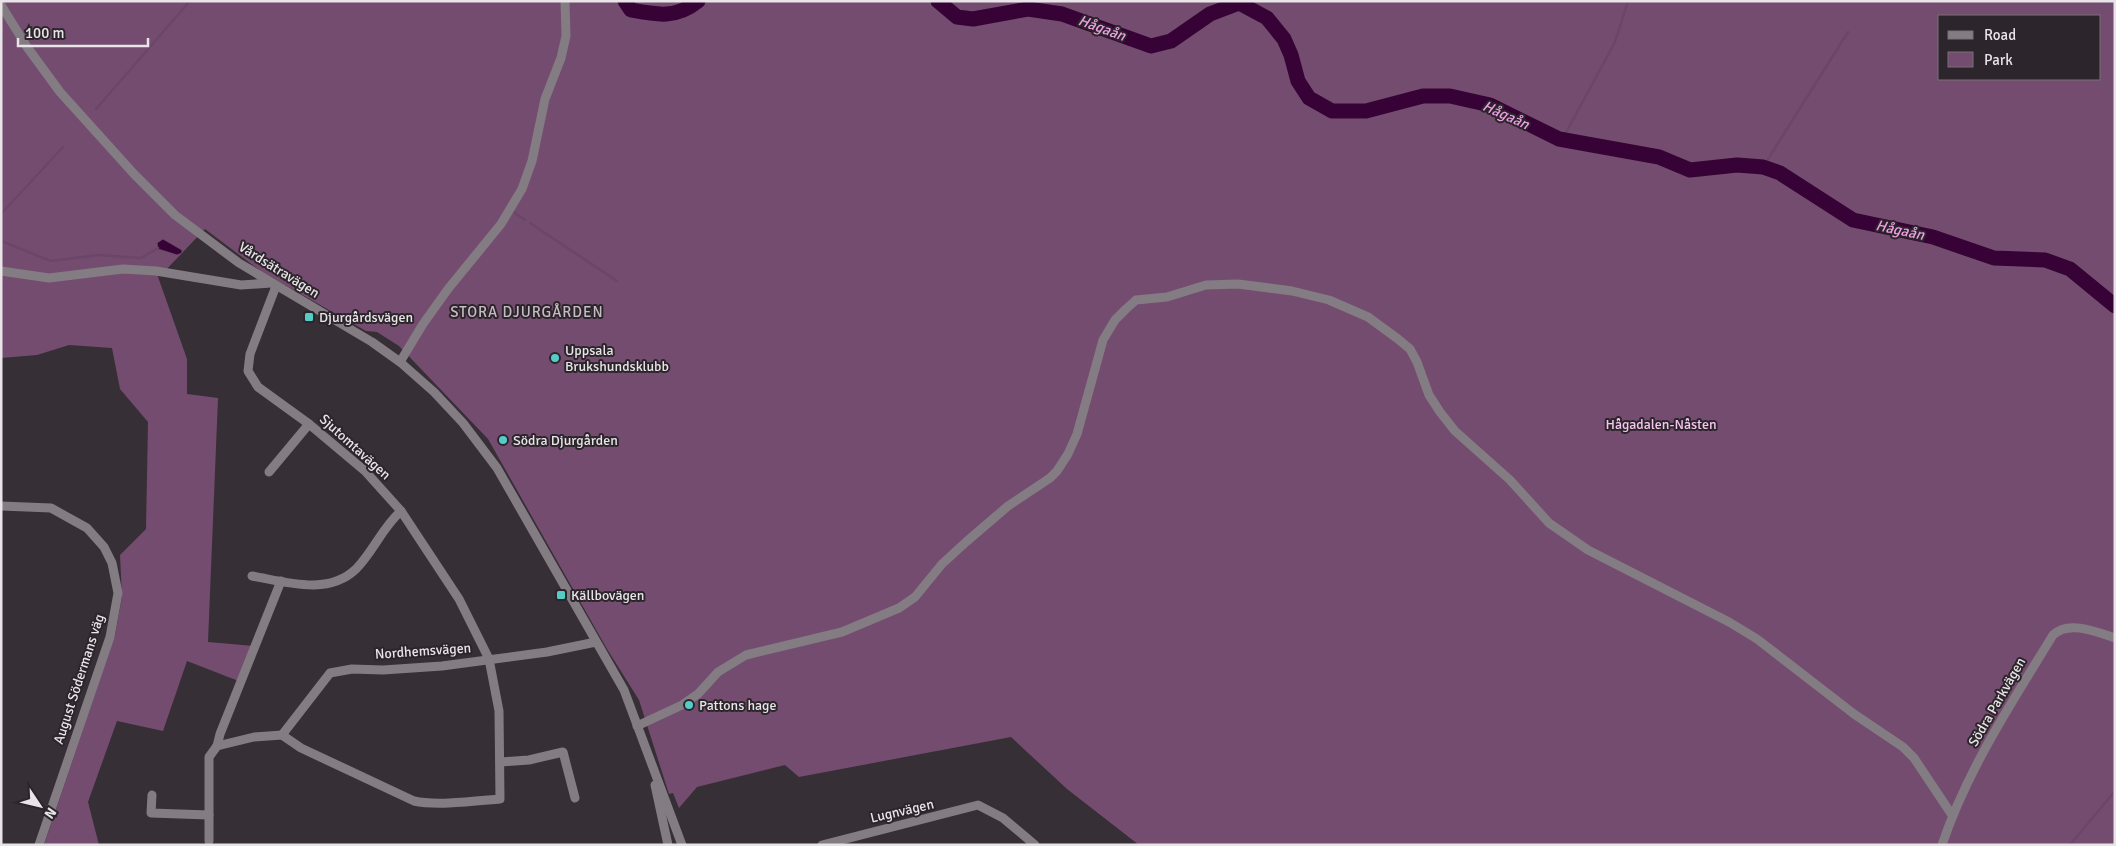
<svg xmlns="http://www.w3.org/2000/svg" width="2116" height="846" font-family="Signika,sans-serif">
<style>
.green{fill:#744c6f;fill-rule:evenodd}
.water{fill:#370235;stroke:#6c466a}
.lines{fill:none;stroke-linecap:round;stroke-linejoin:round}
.stream{stroke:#6c466a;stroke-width:2.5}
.river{stroke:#370235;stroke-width:15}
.minor{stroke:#847c83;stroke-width:9}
.poi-dot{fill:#54cdc7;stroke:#2c252b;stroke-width:2}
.labels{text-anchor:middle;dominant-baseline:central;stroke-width:4;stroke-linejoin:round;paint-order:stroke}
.street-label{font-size:14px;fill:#e8e4e7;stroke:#2c252b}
.poi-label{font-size:14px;fill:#e8e4e7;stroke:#2c252b;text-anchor:start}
.park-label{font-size:14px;fill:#f7c5f1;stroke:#2c252b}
.water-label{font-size:15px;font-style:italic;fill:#ef9ee6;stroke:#2c252b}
.neighbourhood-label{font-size:15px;letter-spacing:1px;fill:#c6bdc4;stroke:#2c252b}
</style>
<rect width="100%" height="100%" fill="#362f35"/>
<path class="green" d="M 1,1 L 2115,1 L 2115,845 L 1139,845 L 1067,789 L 1011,737 L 799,777 L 785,765 L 697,787 L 679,808 L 673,793 L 669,794 L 639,700 L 607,649 L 488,439 L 399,346 L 377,332 L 366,331 L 262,272 L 205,229 L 162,274 L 157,274 L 187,359 L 187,394 L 218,398 L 208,642 L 254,646 L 241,682 L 187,661 L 163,731 L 117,721 L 88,802 L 99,845 L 44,845 L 115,635 L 122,597 L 120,555 L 146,529 L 148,422 L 120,389 L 112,348 L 69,345 L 37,355 L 1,358 ZM 1940,16 L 2100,16 L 2100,79 L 1940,79 Z"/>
<polygon class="water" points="163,239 182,250 182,253 177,255 158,249 157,243"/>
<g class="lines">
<g class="stream">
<polyline points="96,109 190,1"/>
<polyline points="1562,140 1615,42 1628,1"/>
<polyline points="1763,167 1848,32"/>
<polyline points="514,212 525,220"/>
<polyline points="1,214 63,147"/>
<polyline points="530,223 617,281"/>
<polyline points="1,241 51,261 98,255 141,258 158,248"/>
<polyline points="2070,845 2115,791"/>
</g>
<g class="river">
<path d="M 625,1 L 631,10 C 657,15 676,19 698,1"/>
<polyline points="938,1 957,17 973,19 1028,9 1062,14 1151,46 1171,41 1210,14 1239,3 1267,18 1284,39 1291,55 1298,81 1309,98 1332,111 1366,111 1423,96 1450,96 1490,105 1559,139 1659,157 1690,170 1737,165 1763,167 1780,173 1853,220 1933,237 1994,258 2045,260 2070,269 2115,306"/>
</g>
<g class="minor">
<polyline points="1,5 27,47 60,92 134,174 175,215 239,263 372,342 400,362 434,392 463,423 497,468 624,690 682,845"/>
<polyline points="1,271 49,278 123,269 156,271 241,285 271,283"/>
<path d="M 276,286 L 250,354 L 248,371 L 258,387 L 309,424 L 365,471 L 401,511 L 459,599 L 489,659 L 499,711 L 500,799 C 476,801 436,806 414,801 L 301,748 L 282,735 L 254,737 L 217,746 L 220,734 L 281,581"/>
<polyline points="400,362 423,324 448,289 501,224 522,189 532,161 545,99 561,58 566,36 565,1"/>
<polyline points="269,472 309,424"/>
<polyline points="1,506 51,508 87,528 104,547 112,563 118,593 110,637 39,845"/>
<path d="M 252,576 C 286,582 328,596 356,569 C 373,552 382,528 401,511"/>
<polyline points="637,726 682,705 698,694 718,672 746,655 842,632 899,608 915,597 942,564 966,542 1008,506 1050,478 1057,471 1068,454 1077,434 1103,340 1115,320 1126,309 1136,300 1167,297 1206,285 1238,284 1292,291 1329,300 1368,317 1398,339 1410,349 1417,362 1429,395 1440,412 1455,431 1510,480 1549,523 1588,550 1729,622 1757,639 1854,714 1903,747 1914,758 1952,815"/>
<polyline points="282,735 330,673 352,669 383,670 442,666 547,652 596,642"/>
<polyline points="501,762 529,760 563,752 575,798"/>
<polyline points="655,785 668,845"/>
<polyline points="152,795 151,813 209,815"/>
<polyline points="209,841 209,757 217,746"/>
<polyline points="822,845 978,805 1003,818 1035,845"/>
<path d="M 1942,845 C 1967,770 2012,702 2053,635 C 2069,620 2097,632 2115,638"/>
</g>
</g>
<g class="poi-dot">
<rect x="304" y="312" width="10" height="10" rx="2.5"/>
<circle cx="555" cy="358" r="5"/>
<circle cx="503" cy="440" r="5"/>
<rect x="556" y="590" width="10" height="10" rx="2.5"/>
<circle cx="689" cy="705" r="5"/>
</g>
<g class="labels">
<g class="street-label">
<text transform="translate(279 270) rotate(32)">Vårdsätravägen</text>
<text transform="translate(355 447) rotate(42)">Sjutomtavägen</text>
<text transform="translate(423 651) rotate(-4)">Nordhemsvägen</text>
<text transform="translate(79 679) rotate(-72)">August Södermans väg</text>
<text transform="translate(1997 702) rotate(-60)">Södra Parkvägen</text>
<text transform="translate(902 811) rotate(-13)">Lugnvägen</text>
</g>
<g class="poi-label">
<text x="319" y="317">Djurgårdsvägen</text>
<text x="565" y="350">Uppsala<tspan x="565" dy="16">Brukshundsklubb</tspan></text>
<text x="513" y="440">Södra Djurgården</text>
<text x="571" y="595">Källbovägen</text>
<text x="699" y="705">Pattons hage</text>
</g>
<g class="park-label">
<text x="1661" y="424">Hågadalen-Nåsten</text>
</g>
<g class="water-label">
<text transform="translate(1102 28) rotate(20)">Hågaån</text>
<text transform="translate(1506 115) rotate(24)">Hågaån</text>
<text transform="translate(1900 230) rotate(12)">Hågaån</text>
</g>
<g class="neighbourhood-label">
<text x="527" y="312">STORA DJURGÅRDEN</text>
</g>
</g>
<rect width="2116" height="846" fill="none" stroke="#e8e4e7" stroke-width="5"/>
<rect x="1938" y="15" width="162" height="65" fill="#2c252b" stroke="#777176"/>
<rect x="1948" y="31" width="25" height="8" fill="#847c83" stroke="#777176"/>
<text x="1984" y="40" font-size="15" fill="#e8e4e7">Road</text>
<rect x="1948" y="52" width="25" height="15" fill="#744c6f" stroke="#777176"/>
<text x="1984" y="65" font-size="15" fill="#e8e4e7">Park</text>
<g transform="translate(40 806) rotate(125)" stroke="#2c252b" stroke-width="4" paint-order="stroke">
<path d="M0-4L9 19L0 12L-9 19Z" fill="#e8e4e7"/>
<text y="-8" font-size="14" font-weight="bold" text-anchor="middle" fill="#e8e4e7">N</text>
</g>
<path d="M18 38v8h130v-8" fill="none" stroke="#e8e4e7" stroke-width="2.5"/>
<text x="25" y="38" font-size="15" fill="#e8e4e7" stroke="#2c252b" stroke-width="4" paint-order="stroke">100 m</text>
</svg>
